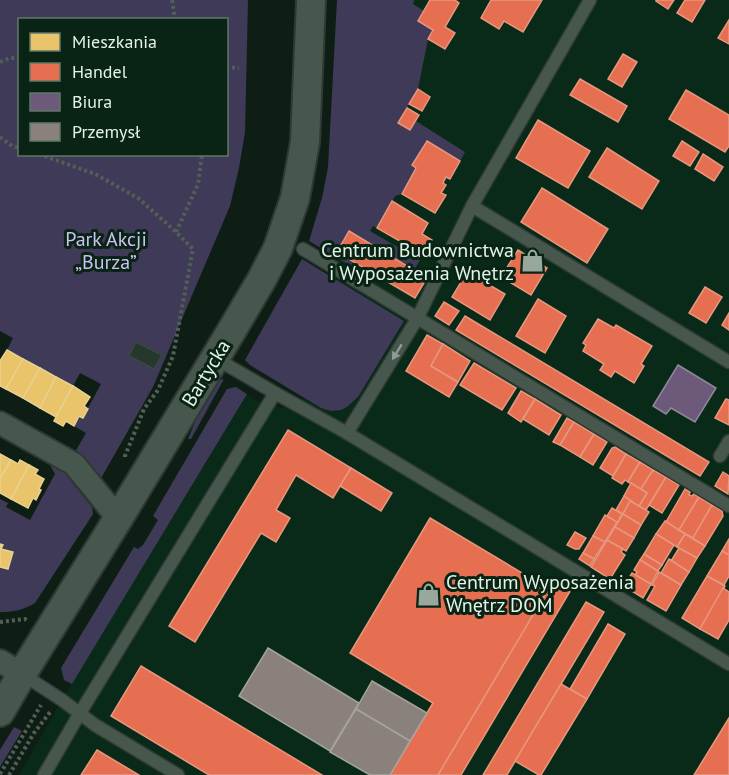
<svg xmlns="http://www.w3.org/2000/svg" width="729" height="775" font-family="'PT Sans',sans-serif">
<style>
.built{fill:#092a18}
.green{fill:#3f3a57;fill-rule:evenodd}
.homes{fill:#e9c46a;stroke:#e7d290;stroke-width:1.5}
.shops{fill:#e76f51;stroke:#e6977e;stroke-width:1.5}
.offices{fill:#6d597a;stroke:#90879b;stroke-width:1.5}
.industry{fill:#8a817c;stroke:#a5a39c;stroke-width:1.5}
.building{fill:#26382e;stroke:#3b4840;stroke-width:1.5}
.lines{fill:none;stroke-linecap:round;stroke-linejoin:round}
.service-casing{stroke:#2e3a33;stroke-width:15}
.minor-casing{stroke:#2e3a33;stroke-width:26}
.tertiary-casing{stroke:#2e3a33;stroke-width:32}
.path{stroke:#525f57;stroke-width:4;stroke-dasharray:3 3;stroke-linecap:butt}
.service{stroke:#47574d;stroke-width:12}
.minor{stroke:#47574d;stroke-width:22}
.tertiary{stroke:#47574d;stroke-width:28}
.oneway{fill:#8d9d93}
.labels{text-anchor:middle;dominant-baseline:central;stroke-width:6;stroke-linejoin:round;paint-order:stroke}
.park-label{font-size:20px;fill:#cdc1f7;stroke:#092414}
.poi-label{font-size:20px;fill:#e3f3e8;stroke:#092414;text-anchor:end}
.street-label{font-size:20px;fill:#e3f3e8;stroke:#092414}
</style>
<rect width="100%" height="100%" fill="#0f1e15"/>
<polygon class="built" points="370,0 729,0 729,775 19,775 62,700 247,394 259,402 282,408 297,406 304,398 321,408 347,407 358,397 404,321 330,277 333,270 337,252"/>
<g class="green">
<path d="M 0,0 L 248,0 L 245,132 L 239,168 L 230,206 L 153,387 L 100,480 L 75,452 L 86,433 L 74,426 L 79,416 L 83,417 L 101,384 L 80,373 L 73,386 L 7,350 L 13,338 L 0,331 ZM 20,20 L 226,20 L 226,154 L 20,154 Z"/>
<polygon points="337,0 414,0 413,4 424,11 418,21 433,30 428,39 418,89 398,123 410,130 416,121 465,152 460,161 426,141 412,165 416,168 402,194 395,196 377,228 373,226 370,231 420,260 414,270 349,232 337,252 354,262 351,266 309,241 322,198 328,167"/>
<polygon points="302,259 404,321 358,397 347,407 341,410 331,411 321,408 250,365 245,360"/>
<polygon points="224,379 191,439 188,439 207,393 217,381"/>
<polygon points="236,387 247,394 72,684 64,680 61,668 134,547 138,549 143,545 158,520 153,516 227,389"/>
<path d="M 51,463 L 64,472 L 92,507 L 93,514 L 35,603 C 23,610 14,612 0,612 L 0,567 L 8,568 L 13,552 L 1,549 L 2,545 L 0,544 L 0,499 L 8,503 L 6,507 L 30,520 L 55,474 L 51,467 Z"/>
<polygon points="14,727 22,731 0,767 0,750"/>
</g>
<g class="homes">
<polygon points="7,350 23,359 6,389 0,386 0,361"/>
<polygon points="23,359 40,368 23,398 6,389"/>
<polygon points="40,368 56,377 40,408 23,398"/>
<polygon points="56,377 73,386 56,417 40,408"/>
<polygon points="73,386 90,397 84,406 88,409 83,418 79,416 74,426 66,421 63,426 54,421"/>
<polygon points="0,454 11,460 0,479"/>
<polygon points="11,460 18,464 20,460 29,465 11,499 0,493 0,479"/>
<polygon points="29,465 38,470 35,474 44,479 39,489 41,490 36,500 33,498 28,508 11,499"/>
<polygon points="0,544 3,545 1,549 13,552 8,569 0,567"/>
</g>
<g class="shops">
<polygon points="430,0 455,0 459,3 445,27 455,33 445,49 428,39 433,30 418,21"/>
<polygon points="491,0 542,0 523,32 504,21 499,29 481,18"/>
<polygon points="656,0 674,0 668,9 656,1"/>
<polygon points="685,0 705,0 692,22 677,13"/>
<polygon points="729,20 729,44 718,38"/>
<polygon points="623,54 637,62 622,87 608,79"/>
<polygon points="580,79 627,106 618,122 570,95"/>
<polygon points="418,89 430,97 422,111 409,104"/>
<polygon points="686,90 729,115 729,146 725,152 669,119"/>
<polygon points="407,108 419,115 410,130 398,123"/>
<polygon points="538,120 590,151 568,188 516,158"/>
<polygon points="427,141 460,161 450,179 446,177 443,183 446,185 441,193 446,195 435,213 402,194 416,168 412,165"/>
<polygon points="682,141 699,152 690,166 673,156"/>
<polygon points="607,148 659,181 642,209 589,177"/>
<polygon points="703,154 723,167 714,181 695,169"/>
<polygon points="542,188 608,229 587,263 521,222"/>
<polygon points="392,201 428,223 422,234 432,240 424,255 377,228"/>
<polygon points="349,231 427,278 415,298 337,252"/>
<polygon points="518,250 547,268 531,295 501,277"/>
<polygon points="467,272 505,294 490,320 452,297"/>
<polygon points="705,287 722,297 706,323 689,313"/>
<polygon points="538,299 566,316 545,353 516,336"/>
<polygon points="444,302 459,311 449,325 435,316"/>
<polygon points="729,313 729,330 722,325"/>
<polygon points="465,316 709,462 700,476 456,330"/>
<polygon points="598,319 614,328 616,325 652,346 641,364 644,366 634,383 615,371 611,377 600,370 604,364 583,351 586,345 583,343"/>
<polygon points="427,335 443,344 431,366 458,382 449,397 406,371"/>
<polygon points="443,344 470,361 458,382 431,366"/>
<polygon points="474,363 516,388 502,410 460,385"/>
<polygon points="521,391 535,399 521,422 508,413"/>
<polygon points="535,399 561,415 549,435 523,419"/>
<polygon points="726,399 729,400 729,425 715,418"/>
<polygon points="567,418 574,422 560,445 553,442"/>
<polygon points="574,422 594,434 580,457 560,445"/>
<polygon points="288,430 351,468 333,498 296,475 276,510 290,518 276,542 261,533 195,642 169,626"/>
<polygon points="594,434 607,442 593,465 580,457"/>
<polygon points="615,447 626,454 613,476 600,468 612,448"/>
<polygon points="626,454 640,462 628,482 625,480 622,484 612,478"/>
<polygon points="640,462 653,470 641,489 628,482"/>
<polygon points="351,468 392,493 381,511 340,486"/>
<polygon points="653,470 666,477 646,510 639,506 647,493 641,489"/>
<polygon points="723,472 729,476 728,494 715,486"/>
<polygon points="666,477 679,485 662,513 649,505"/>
<polygon points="631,483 647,493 639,506 624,496"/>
<polygon points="685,489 690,492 689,495 692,496 694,494 699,497 679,530 666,522"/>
<polygon points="624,496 631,501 623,514 616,510"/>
<polygon points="699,497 712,505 693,538 679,530"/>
<polygon points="630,501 649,512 641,525 623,514"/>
<polygon points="712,505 722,511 723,516 705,546 693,538"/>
<polygon points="612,508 622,514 617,523 607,516"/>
<polygon points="623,514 641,525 634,538 615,527"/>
<polygon points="605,515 617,522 605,542 593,536"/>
<polygon points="430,518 549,589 438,775 390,775 433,703 350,653"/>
<polygon points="665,521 685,534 677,547 656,534"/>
<polygon points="615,527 634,538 626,551 607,540"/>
<polygon points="575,532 586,538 579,549 575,549 567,545"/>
<polygon points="656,534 674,545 662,565 644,554"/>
<polygon points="685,534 705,546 697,558 677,547"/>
<polygon points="593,536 605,542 594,559 583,553"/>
<polygon points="729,539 729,555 722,551"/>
<polygon points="607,540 623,549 621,552 625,555 610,579 591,567"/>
<polygon points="679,548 697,558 689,572 671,561"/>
<polygon points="722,551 729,555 729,576 724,585 707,576"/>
<polygon points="583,553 594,559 590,566 579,559"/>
<polygon points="644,554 662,565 658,571 640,560"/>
<polygon points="669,559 689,572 681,585 661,573"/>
<polygon points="640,560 658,571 651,584 635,575 637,572 634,570"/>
<polygon points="659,572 681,585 666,611 647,600 655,586 652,585"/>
<polygon points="632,573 651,584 643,598 627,588 629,585 626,583"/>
<polygon points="707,576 725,586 700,629 682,618"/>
<polygon points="555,578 572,588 461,775 438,775"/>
<polygon points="723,588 729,592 729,620 718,639 700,629"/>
<polygon points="586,602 604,612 507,775 483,775"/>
<polygon points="608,624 625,634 587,699 570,689"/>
<polygon points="141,666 322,775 209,775 111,716"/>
<polygon points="561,684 587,699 541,775 539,775 515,761"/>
<polygon points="729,718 729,773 728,775 694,775"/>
<polygon points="97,750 139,775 81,775"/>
</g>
<polygon class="offices" points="678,365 716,388 695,422 671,408 666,414 653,406"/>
<g class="industry">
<polygon points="268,648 359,703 330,751 239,696"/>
<polygon points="372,681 427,713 410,741 356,709"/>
<polygon points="356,709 410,741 390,775 370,775 330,752"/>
</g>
<polygon class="building" points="136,342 162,355 154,369 129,356"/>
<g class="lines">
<defs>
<g id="service">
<polyline points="472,206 729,362"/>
<polyline points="303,249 729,506"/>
<polyline points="215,358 275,393"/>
<polyline points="347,433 417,319 472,206 590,0"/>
<polyline points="720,456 729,441"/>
<polyline points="22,674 62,700 95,725 178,775"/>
<polyline points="44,775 80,713 275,393 347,433 729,664"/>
</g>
<g id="minor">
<polyline points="0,423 74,464 118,518"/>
<polyline points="0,661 22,674"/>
</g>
<polyline id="tertiary" points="0,712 22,674 121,514 229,335 262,279 278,248 295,198 305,142 311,0"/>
</defs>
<use href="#service" class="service-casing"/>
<use href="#minor" class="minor-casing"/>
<use href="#tertiary" class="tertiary-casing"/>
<g class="path">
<polyline points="172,0 175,20"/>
<polyline points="0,62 10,58 20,58"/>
<polyline points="226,67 239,68"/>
<polyline points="0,137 12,146 20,148"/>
<polyline points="39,154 95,174 138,198 176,232 193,249 173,356 158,390 144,409 125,456 125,460"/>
<polyline points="176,232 198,184 202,154"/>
<polyline points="0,622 25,619 28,621"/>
<polyline points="0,774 41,705"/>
<polyline points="9,775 34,733 51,711"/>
</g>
<use href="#service" class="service"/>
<use href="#minor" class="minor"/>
<use href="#tertiary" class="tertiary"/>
</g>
<defs><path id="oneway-solid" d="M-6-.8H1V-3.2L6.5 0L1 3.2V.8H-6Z" transform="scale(1.5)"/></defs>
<use class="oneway" href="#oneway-solid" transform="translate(397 352) rotate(121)"/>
<defs>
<symbol id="shop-bare" viewBox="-9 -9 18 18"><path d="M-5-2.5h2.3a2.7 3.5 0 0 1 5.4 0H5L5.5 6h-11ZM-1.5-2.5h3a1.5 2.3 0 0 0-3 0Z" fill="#99a89e" stroke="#092414" stroke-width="2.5" paint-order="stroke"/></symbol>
</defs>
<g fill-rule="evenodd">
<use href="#shop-bare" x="516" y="244" width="33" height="33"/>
<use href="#shop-bare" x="412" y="578" width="33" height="33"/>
</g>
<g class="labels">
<g class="park-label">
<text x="106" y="239">Park Akcji<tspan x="106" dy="23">„Burza”</tspan></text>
</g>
<g class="poi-label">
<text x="514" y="250">Centrum Budownictwa<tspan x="514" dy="23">i Wyposażenia Wnętrz</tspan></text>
<text x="446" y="582" text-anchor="start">Centrum Wyposażenia<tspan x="446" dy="23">Wnętrz DOM</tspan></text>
</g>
<g class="street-label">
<text transform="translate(206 373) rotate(-59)">Bartycka</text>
</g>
</g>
<rect x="18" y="18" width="210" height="138" fill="#092414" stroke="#607769" stroke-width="1.5"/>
<rect x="30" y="33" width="30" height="18" fill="#e9c46a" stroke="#607769" stroke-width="1.5"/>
<text x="72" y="48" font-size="18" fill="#e3f3e8">Mieszkania</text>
<rect x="30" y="63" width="30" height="18" fill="#e76f51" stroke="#607769" stroke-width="1.5"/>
<text x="72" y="78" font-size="18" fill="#e3f3e8">Handel</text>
<rect x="30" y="93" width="30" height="18" fill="#6d597a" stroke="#607769" stroke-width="1.5"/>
<text x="72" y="108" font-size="18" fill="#e3f3e8">Biura</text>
<rect x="30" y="123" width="30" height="18" fill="#8a817c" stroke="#607769" stroke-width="1.5"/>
<text x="72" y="138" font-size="18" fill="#e3f3e8">Przemysł</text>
</svg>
